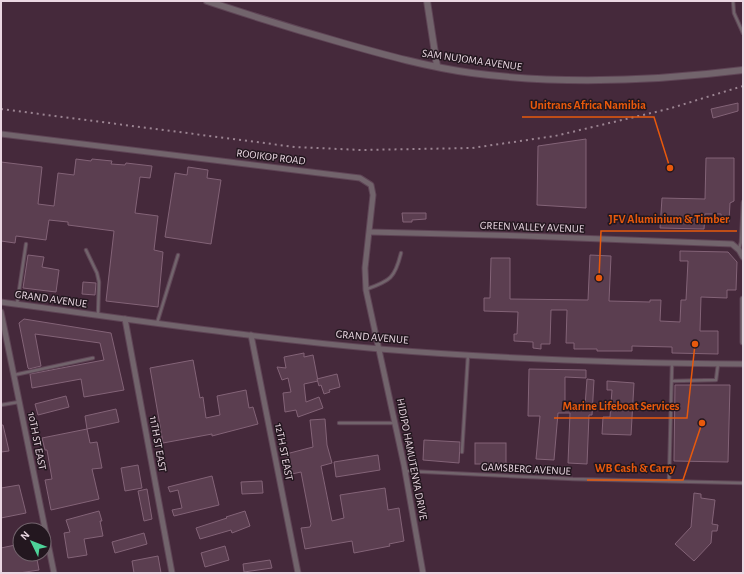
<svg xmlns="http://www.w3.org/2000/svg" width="744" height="574" font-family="'Alegreya Sans',sans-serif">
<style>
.building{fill:#5b3e50;stroke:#836377}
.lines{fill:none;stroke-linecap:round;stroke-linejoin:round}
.service-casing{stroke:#5f4556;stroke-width:4.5}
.minor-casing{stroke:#5f4556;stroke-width:7}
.tertiary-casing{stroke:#5f4556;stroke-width:8}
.service{stroke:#72646c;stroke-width:2.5}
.minor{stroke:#72646c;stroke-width:5}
.tertiary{stroke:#72646c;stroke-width:6}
.rail{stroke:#9b8492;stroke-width:2;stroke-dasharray:2 4;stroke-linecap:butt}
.labels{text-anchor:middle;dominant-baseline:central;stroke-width:3;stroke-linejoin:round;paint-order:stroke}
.street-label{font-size:11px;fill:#ead7e2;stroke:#23171f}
.leader{fill:none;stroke:#e8590c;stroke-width:1.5}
.callout-dot{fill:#e8590c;stroke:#23171f;stroke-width:1.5}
.callout-label{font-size:12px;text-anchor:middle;font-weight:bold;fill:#e8590c;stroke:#23171f;stroke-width:3;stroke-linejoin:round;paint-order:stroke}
</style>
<rect width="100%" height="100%" fill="#45293b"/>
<g class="building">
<polygon points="738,103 738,111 713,118 711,109"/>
<polygon points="586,139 586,208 537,205 538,146"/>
<polygon points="706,158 734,158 734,201 730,203 729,222 722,223 721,214 705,214 704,229 660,228 662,198 705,199"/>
<polygon points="76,159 91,161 92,159 112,161 111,164 125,165 126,163 152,166 150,178 140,177 135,213 158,216 154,250 163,252 158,307 106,301 114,231 68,225 68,222 49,220 46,240 16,236 15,243 1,241 1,162 42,167 38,204 54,206 58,173 74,175"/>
<polygon points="188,167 208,170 207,178 221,180 211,244 165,237 175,173 187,175"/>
<polygon points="402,213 426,213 426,219 412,220 412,222 403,222"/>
<polygon points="680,251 728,252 737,262 736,290 727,290 727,298 701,297 700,331 718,331 718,354 672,353 672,347 632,346 632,351 597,351 597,349 574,349 574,343 566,343 567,310 551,310 550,344 541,344 541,349 533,348 533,342 514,341 514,334 517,334 518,312 484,311 484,298 490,298 491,258 510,258 510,299 588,300 590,255 611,256 609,301 650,302 650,300 661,300 660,321 680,322 681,300 686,300 688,261 680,261"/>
<polygon points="28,255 44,257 42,267 59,270 56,292 23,288"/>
<polygon points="83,282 96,283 95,295 82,294"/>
<polygon points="24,319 111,333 124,390 84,397 81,379 32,388 30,374 104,360 100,343 35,334 41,366 29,369 28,368 19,323"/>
<polygon points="304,353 304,357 313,355 318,381 304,384 306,402 319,397 323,408 298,417 296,410 285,412 283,393 291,392 288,378 282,380 277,367 286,368 284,357"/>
<polygon points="193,360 200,398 203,397 206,418 220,415 217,396 246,390 249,408 253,407 258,424 212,436 212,434 163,443 150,368"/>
<polygon points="529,369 586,370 586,378 565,377 565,405 585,406 587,379 594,380 592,415 589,415 587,464 568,463 570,413 558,413 554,460 536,459 540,416 528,416"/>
<polygon points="337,374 340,387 329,390 330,392 324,394 321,385 319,386 317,379"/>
<polygon points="607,381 634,383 631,435 602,434 603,417 610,417 612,390 607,390"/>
<polygon points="675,385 730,385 728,462 674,461"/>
<polygon points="66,396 69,407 38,415 35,404"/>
<polygon points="116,409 119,422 87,429 85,416"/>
<polygon points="325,419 327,445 332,463 321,466 332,521 344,518 340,495 385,488 388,510 399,508 404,541 389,544 390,546 354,553 352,541 305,549 301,528 310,527 311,524 301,472 292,474 286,454 313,447 310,420"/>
<polygon points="1,425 3,425 9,451 1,452"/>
<polygon points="87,429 90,443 97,442 102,468 92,469 99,499 51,510 45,480 52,479 47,450 45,450 42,438"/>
<polygon points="424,440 460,442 459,463 423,460"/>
<rect x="475" y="443" width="31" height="21"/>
<polygon points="378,455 380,470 336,477 334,462"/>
<polygon points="138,465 142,488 125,491 121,468"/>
<polygon points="212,476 219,505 174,516 172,510 182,508 178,490 170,492 168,487"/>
<polygon points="262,481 263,493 242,494 241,482"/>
<polygon points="19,485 26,513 1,518 1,488"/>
<polygon points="147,489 152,519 144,521 138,491"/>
<polygon points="694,493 701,494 701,498 715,500 712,524 718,525 717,531 712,531 711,543 694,561 675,544 691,527"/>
<polygon points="99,511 102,521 100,521 103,536 84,539 87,555 68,558 64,533 70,532 66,520"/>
<polygon points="245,511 250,526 232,533 231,530 200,539 196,528 227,518 226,517"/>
<polygon points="144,533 147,544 115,553 112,542"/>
<polygon points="20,544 20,554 36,554 39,570 19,573 1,573 1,548"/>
<polygon points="225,546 229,560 205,567 201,553"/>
<polygon points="158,556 161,573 134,573 132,561"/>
<polygon points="270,560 272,568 244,572 243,564"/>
</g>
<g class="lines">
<defs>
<g id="service">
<polyline points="733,1 734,13 743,33"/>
<polyline points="739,249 741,242 743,202"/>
<polyline points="86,250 97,273 99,282 98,315"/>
<path d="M 367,289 C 390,281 395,278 401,253"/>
<polyline points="17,304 26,244"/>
<polyline points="157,323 178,255"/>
<polyline points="14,375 93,358"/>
<polyline points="672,381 716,380 718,364"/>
<polyline points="1,405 19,402"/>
<polyline points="339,423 395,423"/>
<polyline points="462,452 468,355"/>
<polyline points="406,471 573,479 743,483"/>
<polyline points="669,481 672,364"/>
</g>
<g id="minor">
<polyline points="1,134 360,178 371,185 373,195 365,268 366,290 404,465 423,573"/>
<polyline points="370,232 525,236 732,244 739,250 743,257"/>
<polyline points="743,299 743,342"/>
<path d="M 1,302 C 127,319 253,338 380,349 C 501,359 622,363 743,364"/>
<polyline points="1,312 54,573"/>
<polyline points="125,319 172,573"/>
<polyline points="251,335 298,573"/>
</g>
<g id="tertiary">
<path d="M 207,1 C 252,16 297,30 343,43 C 385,55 428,67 472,73 C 562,85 654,81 743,70"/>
<polyline points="427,1 437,66"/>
</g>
</defs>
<use href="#service" class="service-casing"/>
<use href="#minor" class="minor-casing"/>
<use href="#tertiary" class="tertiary-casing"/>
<use href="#service" class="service"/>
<use href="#minor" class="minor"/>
<use href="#tertiary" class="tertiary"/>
<polyline class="rail" points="1,109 295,147 361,150 472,148 555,136 668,109 743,86"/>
</g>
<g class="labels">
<g class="street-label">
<text transform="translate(472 60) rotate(8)">SAM NUJOMA AVENUE</text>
<text transform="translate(271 157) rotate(7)">ROOIKOP ROAD</text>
<text transform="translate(532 227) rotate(2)">GREEN VALLEY AVENUE</text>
<text transform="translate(51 299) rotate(8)">GRAND AVENUE</text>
<text transform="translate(372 337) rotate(5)">GRAND AVENUE</text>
<text transform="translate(37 441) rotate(79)">10TH ST EAST</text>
<text transform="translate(158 444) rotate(80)">11TH ST EAST</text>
<text transform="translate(284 452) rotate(79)">12TH ST EAST</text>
<text transform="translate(412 459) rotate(79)">HIDIPO HAMUTENYA DRIVE</text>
<text transform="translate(526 469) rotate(3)">GAMSBERG AVENUE</text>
</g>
</g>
<path class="leader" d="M670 168L654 117H522M599 278L601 231H737M695 344L687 418H554M702 423L683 480H587"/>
<g class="callout-dot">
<circle cx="670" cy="168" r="4"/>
<circle cx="599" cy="278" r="4"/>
<circle cx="695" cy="344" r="4"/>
<circle cx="702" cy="423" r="4"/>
</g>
<g class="callout-label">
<text x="588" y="109">Unitrans Africa Namibia</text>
<text x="669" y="223">JFV Aluminium &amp; Timber</text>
<text x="621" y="410">Marine Lifeboat Services</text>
<text x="635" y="472">WB Cash &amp; Carry</text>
</g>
<rect width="744" height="574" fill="none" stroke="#ead7e2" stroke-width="4"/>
<g transform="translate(32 542) rotate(313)"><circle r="19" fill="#23171f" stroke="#73646d"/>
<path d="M0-3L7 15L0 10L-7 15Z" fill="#4ed399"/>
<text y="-6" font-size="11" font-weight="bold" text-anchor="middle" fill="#ead7e2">N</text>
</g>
</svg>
